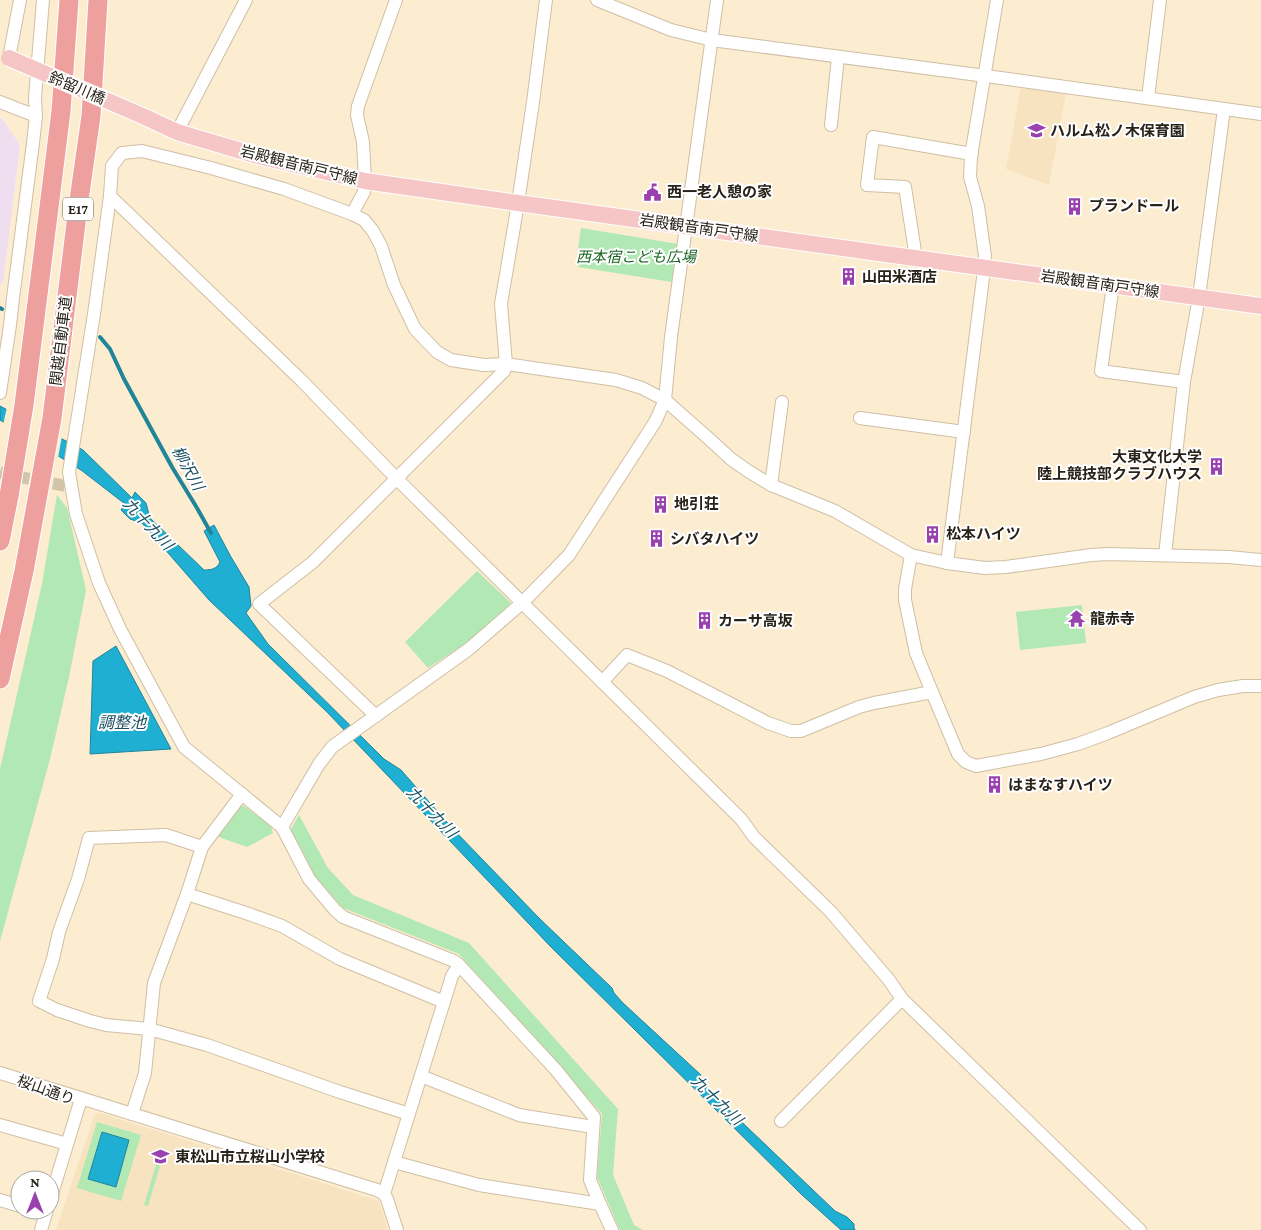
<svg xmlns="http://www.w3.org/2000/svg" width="1261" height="1230" font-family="'Crimson Pro','Noto Sans JP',serif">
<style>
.industrial{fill:#efdef0}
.built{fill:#f7e3c0}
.green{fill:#b2e8b3}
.water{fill:#1eafd2;stroke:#21859a}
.pier{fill:#fcecd0}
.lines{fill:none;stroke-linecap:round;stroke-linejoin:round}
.stream{stroke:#21859a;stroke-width:4}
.minor-tunnel{stroke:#d2c4ab;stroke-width:12;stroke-dasharray:12 6;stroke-linecap:butt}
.minor-casing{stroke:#cfbfa4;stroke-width:14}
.major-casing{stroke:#fff;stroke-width:18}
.highway-casing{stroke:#fff;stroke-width:21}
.minor{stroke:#fff;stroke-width:12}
.major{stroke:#f5c6c5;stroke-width:16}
.highway{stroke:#eea09f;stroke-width:19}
.major-bridge-casing{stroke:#fff;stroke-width:18;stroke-linecap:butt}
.major-bridge{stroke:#f5c6c5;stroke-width:16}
.labels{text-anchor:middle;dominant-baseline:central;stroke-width:4;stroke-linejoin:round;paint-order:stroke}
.shield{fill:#fff;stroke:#68645d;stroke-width:1}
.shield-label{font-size:14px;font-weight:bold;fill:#282218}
.street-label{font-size:15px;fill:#282218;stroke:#fff}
.poi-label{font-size:15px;font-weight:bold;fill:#282218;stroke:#fff;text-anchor:start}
.park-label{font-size:15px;font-style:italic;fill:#1c6625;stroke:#fff}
.water-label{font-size:16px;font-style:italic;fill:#1a505f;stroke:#fff}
</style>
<rect width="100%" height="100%" fill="#fcecd0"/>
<polygon class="industrial" points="0,117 5,123 20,145 3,283 0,284"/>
<g class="built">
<polygon points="1021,87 1066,93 1049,185 1006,169"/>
<polygon points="100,1113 379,1201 388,1230 56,1230 95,1114"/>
</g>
<g class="green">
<polygon points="581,228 678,244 672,282 578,267 581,249 578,248"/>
<polygon points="57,495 67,508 86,590 69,677 50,759 0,941 0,769 42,584"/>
<polygon points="477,571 511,603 483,632 428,668 405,642"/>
<polygon points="1082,605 1086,643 1020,650 1016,612"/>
<polygon points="241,806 244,806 271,826 273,833 247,847 216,836"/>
<polygon points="299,815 328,868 353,895 469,943 618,1109 613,1175 634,1225 643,1230 620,1230 597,1177 602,1114 459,954 343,908 315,876 290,831"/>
<polygon points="97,1122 141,1135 121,1201 77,1188"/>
<polygon points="161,1148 165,1149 148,1206 144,1205"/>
</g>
<g class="water">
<path d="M 0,406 L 83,450 L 132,498 L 135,492 L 146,503 L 150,518 L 204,570 C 211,570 217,569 220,562 L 204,531 L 214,525 L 231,557 L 249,587 L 251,606 L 246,613 L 268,644 L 384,759 L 401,770 L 452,828 L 539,918 L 612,988 L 614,993 L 623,1003 L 701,1075 L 698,1079 L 726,1107 L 835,1211 L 847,1217 L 854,1224 L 854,1228 L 855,1230 L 841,1230 L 801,1194 L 551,947 L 327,712 L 209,600 L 142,523 L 130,519 L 121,510 L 125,504 L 81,470 L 0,420 Z"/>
<polygon points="116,646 171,749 90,754 93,661"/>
<polygon points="102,1132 129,1140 116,1187 88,1179"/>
</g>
<polygon class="pier" points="7,407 62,436 58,458 3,425"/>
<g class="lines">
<g class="stream">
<polyline points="0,308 2,309"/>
<polyline points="100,337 110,349 124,379 172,467 197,508 211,533"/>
</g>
<polyline class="minor-tunnel" points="0,473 71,487"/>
<defs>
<g id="minor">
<polyline points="396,0 358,106 357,115 363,142 365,181 364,192 352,214 364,220 373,231 381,246 394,285 415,329 437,352 451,360 484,365 506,364 616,380 642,388 665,400 707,437 731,459 748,471 771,485 835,511 911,555 947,563 985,568 1006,567 1091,555 1108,554 1229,557 1261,560"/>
<polyline points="597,0 671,30 712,40 986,76 1261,114"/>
<polyline points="9,58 20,0"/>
<polyline points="1148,98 1160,0"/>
<polyline points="0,102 36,116"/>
<polyline points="831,125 838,57"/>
<polyline points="177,132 246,0"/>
<polyline points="110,196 302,381 397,479 741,819 754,837 831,912 889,980 902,999 1140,1230"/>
<polyline points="352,214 284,189 211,168 142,151 122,153 112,166 110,196 94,314 69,472 76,514 99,583 120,629 184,747 282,827 309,879 335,910 343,917 454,961 459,965 556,1070 594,1117 590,1180 600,1204 612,1230"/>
<polyline points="916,258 905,187 867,185 873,137 972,154"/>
<polyline points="1113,285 1101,371 1184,382"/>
<polyline points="0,393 10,325 13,298 33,143 36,116 35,98 43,0"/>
<polyline points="860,418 964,432"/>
<polyline points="771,485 782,402"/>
<polyline points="911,555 905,589 905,600 916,653 932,692 958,754 966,762 976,766 1041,754 1078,744 1108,733 1194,697 1218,690 1243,686 1261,686"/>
<polyline points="1165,555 1184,382 1199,297 1224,109"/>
<polyline points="947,563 983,278 985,256 978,206 970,177 971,156 997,0"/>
<polyline points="602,682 627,655 667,671 768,723 791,731 801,731 859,707 874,703 932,692"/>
<polyline points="376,716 259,604 313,562 504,371 506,364 501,304 518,203 533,102 546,0"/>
<polyline points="282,827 319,764 332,747 469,649 522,603 569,555 655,422 665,400 671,337 717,0"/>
<polyline points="202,847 166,835 89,838 78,879 59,932 53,959 39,1001 57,1010 90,1021 106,1025 149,1029 207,1045 340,1092 409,1114"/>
<polyline points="187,894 249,914 282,926 340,959 444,1002"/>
<polyline points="0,1073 377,1190 384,1194 387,1199 397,1230"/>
<polyline points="421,1076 519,1115 593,1127"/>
<polyline points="132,1114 145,1073 154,983 187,894 202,847 242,794"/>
<polyline points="781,1121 902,999"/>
<polyline points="0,1125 67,1144"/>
<polyline points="394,1162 479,1185 600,1204"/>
<polyline points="384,1194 452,976 459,965"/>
<polyline points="0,1200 20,1206"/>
<polyline points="50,1200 81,1099"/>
<polyline points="41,1230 47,1210"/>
</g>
<polyline id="major" points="145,117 177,132 258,156 365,181 518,203 1261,306"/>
<g id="highway">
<polyline points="0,541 9,496 24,405 43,255 61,111 69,0"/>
<polyline points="0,679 24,571 52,418 78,207 91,116 98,0"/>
</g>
</defs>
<use href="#minor" class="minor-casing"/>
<use href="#major" class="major-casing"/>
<use href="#highway" class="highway-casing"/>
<use href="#minor" class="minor"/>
<use href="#major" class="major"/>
<use href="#highway" class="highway"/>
<defs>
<polyline id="major-bridge" points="9,58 145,117"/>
</defs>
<use href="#major-bridge" class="major-bridge-casing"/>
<use href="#major-bridge" class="major-bridge"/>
</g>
<defs>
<symbol id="school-bare" viewBox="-9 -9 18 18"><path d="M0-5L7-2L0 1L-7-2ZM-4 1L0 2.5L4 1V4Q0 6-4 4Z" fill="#9942af" stroke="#fff" stroke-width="2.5" paint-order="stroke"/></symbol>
<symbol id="civic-bare" viewBox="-9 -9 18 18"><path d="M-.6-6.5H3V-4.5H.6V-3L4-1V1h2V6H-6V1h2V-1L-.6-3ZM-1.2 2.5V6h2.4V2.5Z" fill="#9942af" stroke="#fff" stroke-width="2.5" paint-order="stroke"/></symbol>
<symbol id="building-bare" viewBox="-9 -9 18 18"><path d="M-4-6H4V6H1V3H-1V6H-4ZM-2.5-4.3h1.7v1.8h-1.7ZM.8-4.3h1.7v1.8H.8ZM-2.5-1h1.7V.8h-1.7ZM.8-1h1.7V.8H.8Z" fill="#9942af" stroke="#fff" stroke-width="2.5" paint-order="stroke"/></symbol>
<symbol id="temple-bare" viewBox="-9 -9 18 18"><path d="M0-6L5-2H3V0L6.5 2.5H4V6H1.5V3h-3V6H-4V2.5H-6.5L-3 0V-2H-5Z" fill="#9942af" stroke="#fff" stroke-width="2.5" paint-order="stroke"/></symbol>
</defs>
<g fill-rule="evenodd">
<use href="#school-bare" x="1024" y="118" width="25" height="25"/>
<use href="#civic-bare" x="640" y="180" width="25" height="25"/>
<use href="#building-bare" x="1062" y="194" width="25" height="25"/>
<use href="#building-bare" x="836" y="264" width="25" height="25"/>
<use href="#building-bare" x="1204" y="454" width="25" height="25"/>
<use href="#building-bare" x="648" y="492" width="25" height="25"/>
<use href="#building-bare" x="920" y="522" width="25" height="25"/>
<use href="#building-bare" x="644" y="526" width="25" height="25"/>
<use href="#temple-bare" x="1064" y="606" width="25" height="25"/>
<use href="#building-bare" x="692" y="608" width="25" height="25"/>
<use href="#building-bare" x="982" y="772" width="25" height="25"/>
<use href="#school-bare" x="148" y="1144" width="25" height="25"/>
</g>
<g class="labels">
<rect class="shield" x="63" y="197.5" width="30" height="23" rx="4"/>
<g class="shield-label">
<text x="78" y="209">E17</text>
</g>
<g class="street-label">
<text transform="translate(77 88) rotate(23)">鈴留川橋</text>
<text transform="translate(299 165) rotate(14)">岩殿観音南戸守線</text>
<text transform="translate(699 228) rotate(8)">岩殿観音南戸守線</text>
<text transform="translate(1100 284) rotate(8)">岩殿観音南戸守線</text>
<text transform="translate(61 341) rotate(-83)">関越自動車道</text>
<text transform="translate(46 1090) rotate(20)">桜山通り</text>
</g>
<g class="poi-label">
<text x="1050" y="131">ハルム松ノ木保育園</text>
<text x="667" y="192">西一老人憩の家</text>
<text x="1089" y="206">プランドール</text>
<text x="862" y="277">山田米酒店</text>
<text x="1202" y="457" text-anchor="end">大東文化大学<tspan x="1202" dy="17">陸上競技部クラブハウス</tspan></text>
<text x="674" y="504">地引荘</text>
<text x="946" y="534">松本ハイツ</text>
<text x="670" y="539">シバタハイツ</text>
<text x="1090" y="619">龍赤寺</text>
<text x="718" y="621">カーサ高坂</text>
<text x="1008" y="785">はまなすハイツ</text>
<text x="175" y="1157">東松山市立桜山小学校</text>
</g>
<g class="park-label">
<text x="636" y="257">西本宿こども広場</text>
</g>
<g class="water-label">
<text transform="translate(188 468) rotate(61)">柳沢川</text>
<text transform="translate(148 524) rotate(47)">九十九川</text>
<text x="122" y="722">調整池</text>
<text transform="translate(432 812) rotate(46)">九十九川</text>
<text transform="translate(717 1100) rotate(44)">九十九川</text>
</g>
</g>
<g transform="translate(35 1195)"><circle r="24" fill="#ffffff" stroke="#a9a7a3"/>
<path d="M0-4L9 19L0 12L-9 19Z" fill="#9942af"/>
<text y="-8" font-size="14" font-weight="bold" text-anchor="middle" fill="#282218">N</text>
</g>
</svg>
